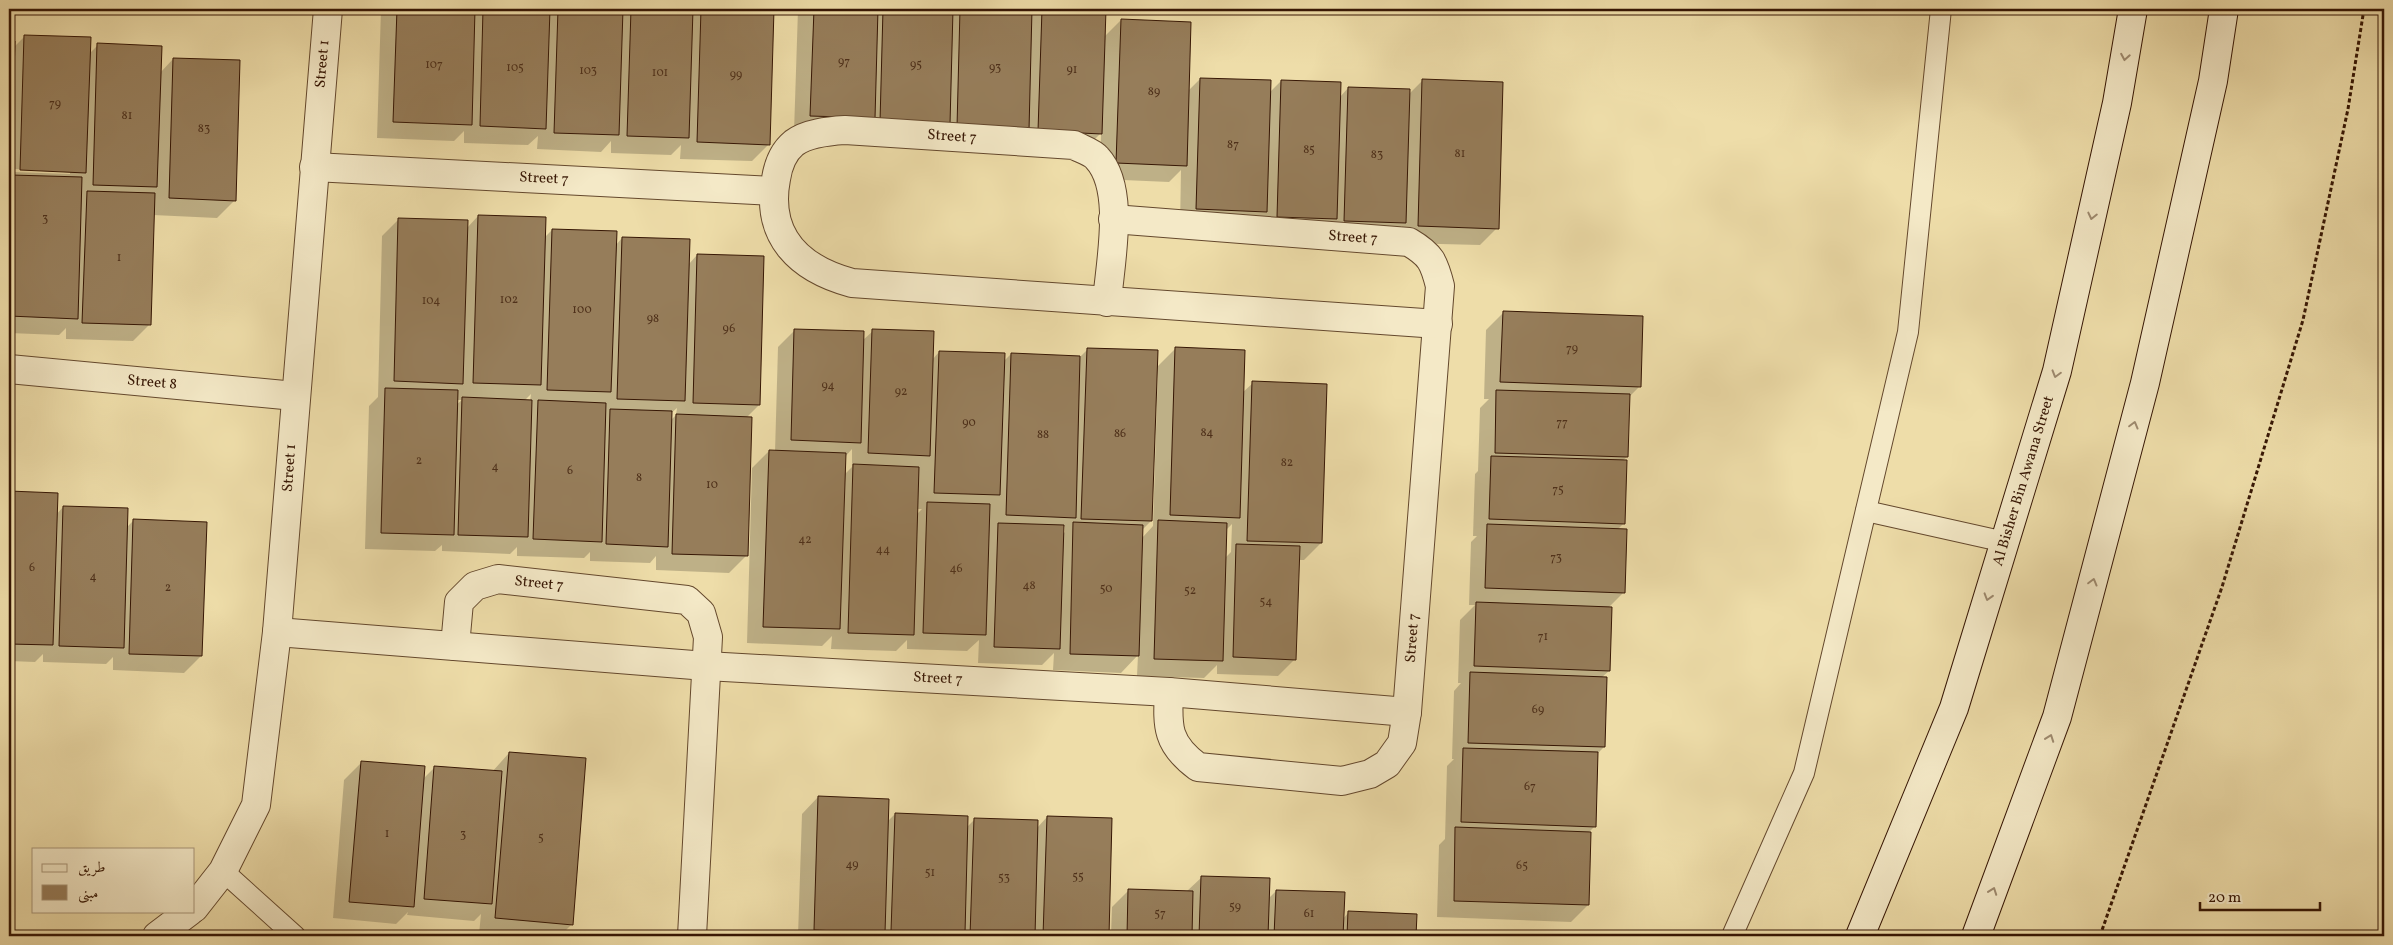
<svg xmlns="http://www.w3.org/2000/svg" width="2393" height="945" font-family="Vollkorn,Amiri,serif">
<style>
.shadow{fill:#0003;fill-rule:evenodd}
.building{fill:#967d5a;stroke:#361604}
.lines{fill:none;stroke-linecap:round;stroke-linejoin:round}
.lane-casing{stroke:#64482d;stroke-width:22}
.street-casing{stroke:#64482d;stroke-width:30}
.secondary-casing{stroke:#361604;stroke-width:30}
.path{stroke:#361604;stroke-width:3;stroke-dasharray:4 2.5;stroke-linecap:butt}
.lane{stroke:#f4e9c7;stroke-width:20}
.street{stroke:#f4e9c7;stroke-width:28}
.secondary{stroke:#f4e9c7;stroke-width:28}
.oneway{stroke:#9e8a6f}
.labels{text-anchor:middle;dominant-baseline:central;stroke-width:4;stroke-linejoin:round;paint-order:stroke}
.number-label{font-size:12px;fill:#4e301a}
.street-label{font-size:15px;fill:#361604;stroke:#f4e9c7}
</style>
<rect width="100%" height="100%" fill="#eedda9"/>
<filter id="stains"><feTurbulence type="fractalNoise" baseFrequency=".004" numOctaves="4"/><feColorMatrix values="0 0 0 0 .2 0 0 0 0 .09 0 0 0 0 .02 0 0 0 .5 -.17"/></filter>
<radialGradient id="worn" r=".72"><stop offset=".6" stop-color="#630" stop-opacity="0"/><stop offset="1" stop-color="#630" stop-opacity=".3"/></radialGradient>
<g class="shadow">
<polygon points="381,9 773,9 769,144 752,161 680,159 681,145 671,155 611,153 611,141 601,152 537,149 538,136 528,145 464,143 464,131 454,141 377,138"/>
<polygon points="798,9 1105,9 1104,37 1121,20 1188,91 1200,79 1269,93 1281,81 1340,97 1348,88 1408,95 1423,80 1497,228 1480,245 1401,243 1402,226 1388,239 1260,234 1261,216 1248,228 1180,226 1181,170 1169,182 1100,179 1101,133 1084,150 794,132"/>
<path d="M 25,36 L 89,54 L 98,45 L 160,73 L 173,59 L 234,201 L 217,218 L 153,215 L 150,324 L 133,341 L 66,339 L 66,328 L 59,335 L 9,333 L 9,42 L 14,42 L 14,47 ZM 14,169 L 70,171 L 70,174 L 13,172 Z"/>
<path d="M 478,216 L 544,238 L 552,230 L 615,246 L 622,238 L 688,265 L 697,255 L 759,405 L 746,418 L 746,556 L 729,573 L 656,570 L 656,556 L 650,563 L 590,561 L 590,552 L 584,558 L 517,556 L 517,547 L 510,554 L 442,551 L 442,545 L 435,551 L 365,549 L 369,406 L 378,397 L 382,236 L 399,219 L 467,228 ZM 531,394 L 530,401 L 524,401 ZM 456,400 L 462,400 L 456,405 ZM 677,408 L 676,415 L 670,421 L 670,414 Z"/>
<polygon points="1503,313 1639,387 1629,397 1627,457 1622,461 1624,523 1617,530 1623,593 1608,608 1609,671 1601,678 1604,747 1597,754 1594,827 1588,833 1588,905 1571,922 1437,917 1439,845 1445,839 1447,766 1454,759 1452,759 1454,691 1461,683 1458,683 1460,620 1475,605 1469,605 1471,542 1477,536 1473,536 1475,474 1478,471 1480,408 1489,399 1484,399 1486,330"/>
<path d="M 795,330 L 863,340 L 873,331 L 932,360 L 939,352 L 1003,362 L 1011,354 L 1080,357 L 1088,349 L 1151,521 L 1142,530 L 1142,538 L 1153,526 L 1158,366 L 1175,349 L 1242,393 L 1253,383 L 1321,543 L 1304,560 L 1298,560 L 1295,659 L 1278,676 L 1217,674 L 1217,665 L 1204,678 L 1137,676 L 1138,655 L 1121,673 L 1053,670 L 1054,653 L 1042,665 L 978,663 L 979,640 L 967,651 L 907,649 L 907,640 L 896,651 L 831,649 L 832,636 L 822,646 L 747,643 L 752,468 L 769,451 L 775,452 L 778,347 ZM 852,449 L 852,467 L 844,475 L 844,458 ZM 916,509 L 922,509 L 916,515 ZM 1232,524 L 1231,552 L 1225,558 L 1226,530 ZM 1065,526 L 1065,532 L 1062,535 L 1062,529 Z"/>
<polygon points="9,492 56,494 56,515 63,507 126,528 133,521 201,656 184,673 113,670 113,657 106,664 43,662 43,654 35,662 9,661"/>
<polygon points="509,753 572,924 560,936 479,934 481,914 474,921 407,915 408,912 396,924 333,918 344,780 361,763 422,780 435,767 492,772"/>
<polygon points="818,797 887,822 895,814 966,828 975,819 1037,828 1047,817 1111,820 1108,936 798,936 802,814"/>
<polygon points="1202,877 1268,899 1276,891 1343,919 1348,913 1416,915 1415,936 1111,936 1112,907 1129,890 1186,892"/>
</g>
<g class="building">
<polygon points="397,9 475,9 472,125 393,122"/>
<polygon points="483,9 550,9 546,129 480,126"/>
<polygon points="558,9 623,9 619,135 554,133"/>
<polygon points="631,9 693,9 689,138 627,136"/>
<polygon points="701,9 774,9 770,145 697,142"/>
<polygon points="814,9 878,9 875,118 810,116"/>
<polygon points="883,9 953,9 950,124 880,122"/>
<polygon points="960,9 1032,9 1029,130 957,127"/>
<polygon points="1042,9 1106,9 1102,134 1038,131"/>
<polygon points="1121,19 1191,22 1187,166 1116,163"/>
<polygon points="24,35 91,37 86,173 20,170"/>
<polygon points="9,41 15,41 11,166 9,166"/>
<polygon points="97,43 162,46 157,187 93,185"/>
<polygon points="173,58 240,60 236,201 169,198"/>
<polygon points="1200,78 1271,80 1267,212 1196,209"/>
<polygon points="1422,79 1503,82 1499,229 1418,226"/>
<polygon points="1281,80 1341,82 1337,219 1277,217"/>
<polygon points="1348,87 1410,89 1406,223 1344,221"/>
<polygon points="11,175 82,177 78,319 9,316"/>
<polygon points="87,191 155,193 151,325 82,323"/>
<polygon points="478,215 546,217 541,385 473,383"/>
<polygon points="398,218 468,220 463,384 394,381"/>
<polygon points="552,229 617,231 611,392 547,390"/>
<polygon points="622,237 690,239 685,401 617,399"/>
<polygon points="697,254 764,256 760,405 693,403"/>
<polygon points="1503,311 1643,316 1641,387 1500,382"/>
<polygon points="794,329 864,331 861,443 791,440"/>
<polygon points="872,329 934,331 930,456 868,453"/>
<polygon points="1175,347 1245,350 1240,518 1170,515"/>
<polygon points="1087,348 1158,350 1152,521 1081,519"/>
<polygon points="939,351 1005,353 1000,495 934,493"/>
<polygon points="1011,353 1080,356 1076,518 1006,515"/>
<polygon points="1252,381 1327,384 1322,543 1247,541"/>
<polygon points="385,388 458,390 454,535 381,533"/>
<polygon points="1496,390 1630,394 1628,457 1495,453"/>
<polygon points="462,397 532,400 528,537 458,535"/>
<polygon points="538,400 606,403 602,542 533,539"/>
<polygon points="610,409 672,411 668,547 606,544"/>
<polygon points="676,414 752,417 748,556 672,554"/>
<polygon points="769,450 846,453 840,629 763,627"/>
<polygon points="1491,456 1627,460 1625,524 1489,519"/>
<polygon points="853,464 919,467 914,635 848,633"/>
<polygon points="9,491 58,493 53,645 9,644"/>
<polygon points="927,502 990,504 986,635 923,633"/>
<polygon points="63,506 128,508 124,648 59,646"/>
<polygon points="133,519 207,522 202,656 129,654"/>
<polygon points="1158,520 1227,523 1223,661 1154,659"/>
<polygon points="1073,522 1143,525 1139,656 1070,654"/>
<polygon points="998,523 1064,525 1060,649 994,647"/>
<polygon points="1487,524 1627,529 1625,593 1485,588"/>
<polygon points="1236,544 1300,546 1296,660 1233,657"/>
<polygon points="1476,602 1612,607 1610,671 1474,666"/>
<polygon points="1470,672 1607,677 1605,747 1468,743"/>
<polygon points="1463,748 1598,752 1596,827 1461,822"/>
<polygon points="509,752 586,758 573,925 495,918"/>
<polygon points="361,761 425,766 414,907 349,902"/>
<polygon points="434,766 502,771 492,904 424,899"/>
<polygon points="818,796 889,799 885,933 814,930"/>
<polygon points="895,813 968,816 965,933 891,931"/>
<polygon points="1047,816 1112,818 1109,936 1043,936"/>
<polygon points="974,818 1038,820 1035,936 970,936"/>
<polygon points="1455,827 1591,832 1589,905 1454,901"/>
<polygon points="1201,876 1270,878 1268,936 1199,936"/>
<polygon points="1128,889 1193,891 1192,936 1127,936"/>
<polygon points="1276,890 1345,892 1343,936 1274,936"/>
<polygon points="1348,911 1417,914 1416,936 1347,936"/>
</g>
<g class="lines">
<defs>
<g id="lane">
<polyline points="1866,511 2005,542"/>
<polyline points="223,871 295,936"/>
<polyline points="1732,936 1804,773 1908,332 1941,9"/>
</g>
<g id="street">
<polyline points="314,167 773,191"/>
<path d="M 1113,219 L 1409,242 C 1431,255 1434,262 1440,286 L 1407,712 L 1402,743 L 1387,764 L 1370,774 L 1342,781 L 1198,767 C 1167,744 1167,727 1169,692"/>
<path d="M 1107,302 C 1110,262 1126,189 1097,158 C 1092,152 1081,149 1074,145 L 845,130 C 829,131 807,133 794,143 C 783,152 778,166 776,179 C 765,237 800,269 852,283 L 1438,324"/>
<polyline points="9,369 295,396"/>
<polyline points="277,632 706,666 1169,692 1407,712"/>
<polyline points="455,646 459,602 475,586 498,579 687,600 701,613 708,637 692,936"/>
<polyline points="194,908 223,871 256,805 277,632 328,9"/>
<polyline points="157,936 190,911"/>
</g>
<g id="secondary">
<polyline points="1860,936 1954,708 2057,371 2117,103 2133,9"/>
<polyline points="1976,936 2057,717 2145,383 2213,81 2224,9"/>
</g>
</defs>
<use href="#lane" class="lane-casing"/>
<use href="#street" class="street-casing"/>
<use href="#secondary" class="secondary-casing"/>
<polyline class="path" points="2100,936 2222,587 2303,320 2348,109 2364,9"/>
<use href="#lane" class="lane"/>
<use href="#street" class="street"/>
<use href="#secondary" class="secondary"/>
</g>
<defs><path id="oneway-chevron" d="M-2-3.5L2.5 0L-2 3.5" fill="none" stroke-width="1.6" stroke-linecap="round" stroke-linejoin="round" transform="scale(1.25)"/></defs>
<g class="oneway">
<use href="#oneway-chevron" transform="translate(2125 57) rotate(100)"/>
<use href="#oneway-chevron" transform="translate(2092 216) rotate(103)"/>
<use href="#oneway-chevron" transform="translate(2056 374) rotate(106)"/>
<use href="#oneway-chevron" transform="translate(2134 425) rotate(-75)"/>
<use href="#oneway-chevron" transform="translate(2093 582) rotate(-75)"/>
<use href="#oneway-chevron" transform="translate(1988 597) rotate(107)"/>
<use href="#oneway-chevron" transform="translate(2050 738) rotate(-70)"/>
<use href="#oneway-chevron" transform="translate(1993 891) rotate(-70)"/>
</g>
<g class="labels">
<g class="number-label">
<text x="844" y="62">97</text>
<text x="434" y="65">107</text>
<text x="916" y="65">95</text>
<text x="515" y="68">105</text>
<text x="995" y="68">93</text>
<text x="1072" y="70">91</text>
<text x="588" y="71">103</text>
<text x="660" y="73">101</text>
<text x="736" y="75">99</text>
<text x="1154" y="92">89</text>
<text x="55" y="104">79</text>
<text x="127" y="116">81</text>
<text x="204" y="129">83</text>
<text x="1233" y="145">87</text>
<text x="1309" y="150">85</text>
<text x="1460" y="154">81</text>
<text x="1377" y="155">83</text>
<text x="45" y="219">3</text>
<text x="119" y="258">1</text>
<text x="509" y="300">102</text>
<text x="431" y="301">104</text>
<text x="582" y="310">100</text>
<text x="653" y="319">98</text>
<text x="729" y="329">96</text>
<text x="1572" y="349">79</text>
<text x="828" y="386">94</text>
<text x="901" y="392">92</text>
<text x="969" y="423">90</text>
<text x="1562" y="423">77</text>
<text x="1207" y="433">84</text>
<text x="1120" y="434">86</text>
<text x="1043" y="435">88</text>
<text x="419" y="461">2</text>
<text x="1287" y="463">82</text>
<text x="495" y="467">4</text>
<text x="570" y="471">6</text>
<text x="639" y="478">8</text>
<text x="712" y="485">10</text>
<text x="1558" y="490">75</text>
<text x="805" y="540">42</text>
<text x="883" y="550">44</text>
<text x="1556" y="558">73</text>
<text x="32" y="568">6</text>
<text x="956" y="569">46</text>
<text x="93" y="577">4</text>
<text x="1029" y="586">48</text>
<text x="168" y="588">2</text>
<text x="1106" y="589">50</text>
<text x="1190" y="591">52</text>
<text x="1266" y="602">54</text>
<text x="1543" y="637">71</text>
<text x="1538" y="710">69</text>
<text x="1530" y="787">67</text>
<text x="387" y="834">1</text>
<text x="463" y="835">3</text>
<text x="541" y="838">5</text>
<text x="852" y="865">49</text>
<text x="1522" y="866">65</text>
<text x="930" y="873">51</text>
<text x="1078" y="877">55</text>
<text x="1004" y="878">53</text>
<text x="1235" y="907">59</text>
<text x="1160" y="914">57</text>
<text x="1309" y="914">61</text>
</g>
<g class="street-label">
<text transform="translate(323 64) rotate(-85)">Street 1</text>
<text transform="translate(952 137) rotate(4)">Street 7</text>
<text transform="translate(544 179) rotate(3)">Street 7</text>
<text transform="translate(1353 238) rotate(4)">Street 7</text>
<text transform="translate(152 383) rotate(5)">Street 8</text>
<text transform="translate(290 468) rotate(-86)">Street 1</text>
<text transform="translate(2024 481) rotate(-73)">Al Bisher Bin Awana Street</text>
<text transform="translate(539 584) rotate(6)">Street 7</text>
<text transform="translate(1413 638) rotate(-86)">Street 7</text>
<text transform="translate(938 679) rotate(3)">Street 7</text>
</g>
</g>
<rect width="2393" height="945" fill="none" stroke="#eedda9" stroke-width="30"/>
<rect x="10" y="10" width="2373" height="925" fill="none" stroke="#361604" stroke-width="2.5"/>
<rect x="15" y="15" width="2363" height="915" fill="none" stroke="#361604"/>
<rect x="32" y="848" width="162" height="65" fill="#f4e9c7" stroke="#a89579"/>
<rect x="42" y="864" width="25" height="8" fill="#f4e9c7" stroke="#a89579"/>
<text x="78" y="872" font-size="15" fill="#361604">طريق</text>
<rect x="42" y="885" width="25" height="15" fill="#967d5a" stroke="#a89579"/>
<text x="78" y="898" font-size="15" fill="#361604">مبنى</text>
<path d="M2200 902v8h120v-8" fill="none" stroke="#361604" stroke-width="2.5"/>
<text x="2208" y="902" font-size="15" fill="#361604" stroke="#f4e9c7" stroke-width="4" paint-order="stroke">20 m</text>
<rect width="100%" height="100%" filter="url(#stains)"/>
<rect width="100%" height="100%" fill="url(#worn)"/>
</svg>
